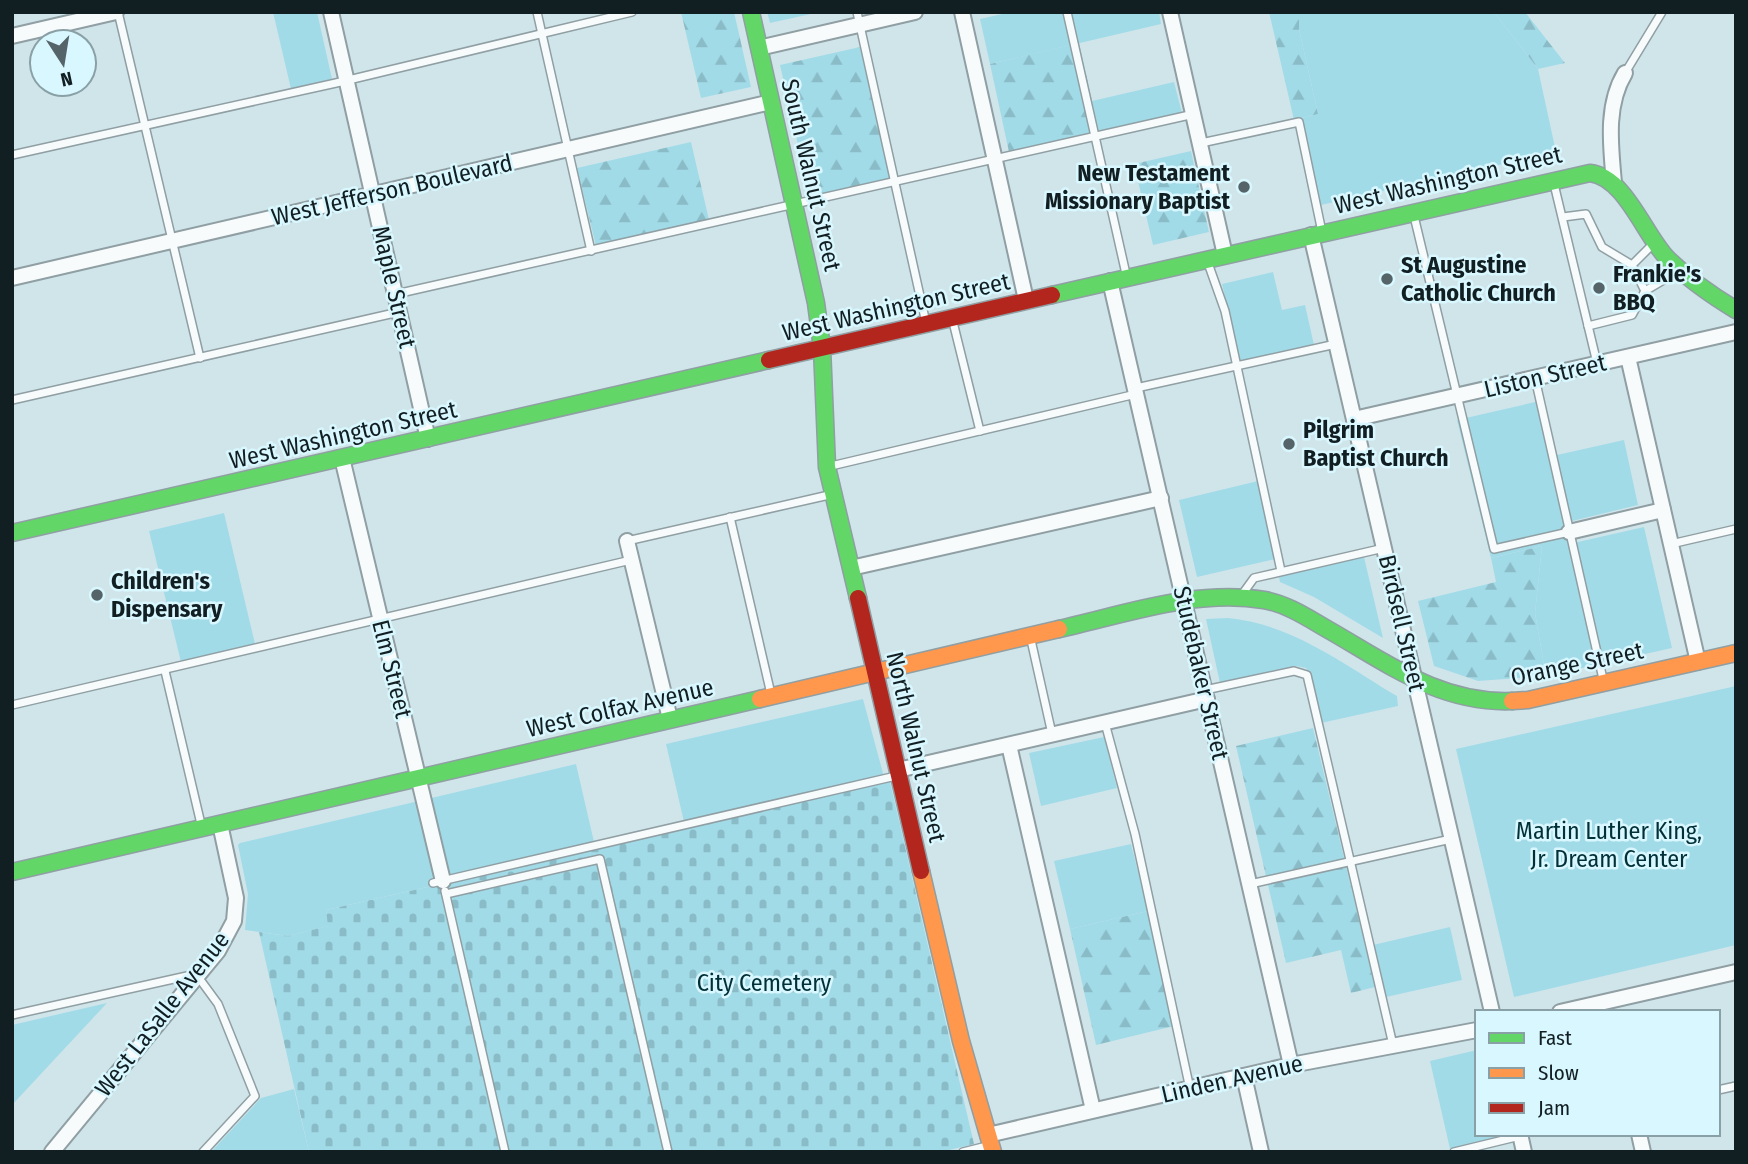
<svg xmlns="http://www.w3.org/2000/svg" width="1748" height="1164" font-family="'Fira Sans Condensed',sans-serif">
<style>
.green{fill:#a2dbe8}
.forest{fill:url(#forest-firs)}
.cemetery{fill:url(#cemetery-stones)}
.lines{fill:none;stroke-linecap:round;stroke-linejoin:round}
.lane-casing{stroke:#8f9fa3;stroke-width:10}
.street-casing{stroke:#8f9fa3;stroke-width:18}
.fast-casing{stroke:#8f9fa3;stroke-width:19}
.slow-casing{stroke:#8f9fa3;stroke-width:19}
.jam-casing{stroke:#8f9fa3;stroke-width:19}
.lane{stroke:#f8fbfc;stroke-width:7}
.street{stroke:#f8fbfc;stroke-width:14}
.fast{stroke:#63d668;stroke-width:16}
.slow{stroke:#ff974d;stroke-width:16}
.jam{stroke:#b3261e;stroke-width:16}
.poi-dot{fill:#546468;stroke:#d9f7fe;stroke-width:2.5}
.labels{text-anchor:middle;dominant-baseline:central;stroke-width:5;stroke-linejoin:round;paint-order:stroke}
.poi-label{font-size:24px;font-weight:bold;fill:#111e22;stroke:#d9f7fe;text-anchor:start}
.street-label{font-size:24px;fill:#111e22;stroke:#d9f7fe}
.park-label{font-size:24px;fill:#013038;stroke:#d9f7fe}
</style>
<defs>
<pattern id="forest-firs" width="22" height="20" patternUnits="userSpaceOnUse" patternTransform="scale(1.75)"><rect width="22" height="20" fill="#a2dbe8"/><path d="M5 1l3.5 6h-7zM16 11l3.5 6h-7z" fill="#8abcc7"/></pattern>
<pattern id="cemetery-stones" width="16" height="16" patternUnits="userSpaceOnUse" patternTransform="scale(1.75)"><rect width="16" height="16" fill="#a2dbe8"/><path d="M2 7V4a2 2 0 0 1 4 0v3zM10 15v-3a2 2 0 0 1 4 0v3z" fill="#8abcc7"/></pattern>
</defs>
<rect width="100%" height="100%" fill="#d0e5ea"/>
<g class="green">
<polygon points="273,12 317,12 332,79 291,89"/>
<polygon points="1011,12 1159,12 1161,24 990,64 980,19"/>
<polygon points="1299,12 1494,12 1538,69 1556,152 1321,205 1302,118 1318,114 1299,29"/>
<polygon points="1174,82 1182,113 1099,132 1092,101"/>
<polygon points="1273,272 1282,310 1305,305 1314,345 1240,362 1222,284"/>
<polygon points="1544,400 1557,455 1624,440 1638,505 1564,523 1569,544 1644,527 1672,648 1546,676 1535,613 1542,546 1491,558 1457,420"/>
<polygon points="1258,481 1275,559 1197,577 1179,500"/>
<polygon points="224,513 255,644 181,662 149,531"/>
<polygon points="1364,557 1383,638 1314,597 1280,582 1279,577"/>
<path d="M 1228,618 C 1292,624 1343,664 1397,696 L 1398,706 L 1321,723 L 1311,675 L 1306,668 L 1296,666 L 1220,683 L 1206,619 Z"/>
<polygon points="1736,686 1736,945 1514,997 1456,749"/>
<polygon points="863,699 884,777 684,822 666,744"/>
<polygon points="1104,737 1117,788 1041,806 1029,753"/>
<polygon points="576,764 594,842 493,872 326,910 329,926 288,936 245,930 248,894 238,845 240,843"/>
<polygon points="1131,844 1148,911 1070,929 1054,861"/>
<polygon points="1450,927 1462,980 1386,997 1373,945"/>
<polygon points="107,1003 12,1105 12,1025"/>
<polygon points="1477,1050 1477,1134 1499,1134 1500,1137 1450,1149 1430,1061"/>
<polygon points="294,1089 309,1152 211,1152 261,1098"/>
</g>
<g class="forest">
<polygon points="681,12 734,12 751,87 701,98"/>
<polygon points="767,12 820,12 770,23"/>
<polygon points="1269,12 1299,12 1299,29 1318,114 1294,120"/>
<polygon points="1494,12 1525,12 1565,63 1538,69"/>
<polygon points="1079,43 1099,132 1009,152 990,64"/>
<polygon points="860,47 890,179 810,198 780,65"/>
<polygon points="691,142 709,220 596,246 577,168"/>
<polygon points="1191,151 1209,232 1153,245 1134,164"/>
<polygon points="1542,546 1535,613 1546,676 1478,681 1434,666 1418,601 1496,582 1491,558"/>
<polygon points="1313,728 1375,987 1351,993 1341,950 1286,963 1236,746"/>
<polygon points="1148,911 1174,1026 1096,1045 1070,929"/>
</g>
<polygon class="cemetery" points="890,782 974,1144 941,1152 309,1152 259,932 288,936 328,926 326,910"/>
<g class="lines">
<defs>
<g id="lane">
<polyline points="118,12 200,358"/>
<polyline points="537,12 591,251"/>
<polyline points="857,12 926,323"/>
<polyline points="1067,12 1126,274"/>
<polyline points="1625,73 1662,12"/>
<polyline points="1201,143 1299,122 1322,232"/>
<polyline points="12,155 336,83 632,12"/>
<polyline points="1554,184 1597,363"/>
<polyline points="1414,216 1494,549 1569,532"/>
<polyline points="1563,217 1586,214 1602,247 1632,265"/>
<polyline points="1653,244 1632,265 1645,291 1677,272"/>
<polyline points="1208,263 1225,311 1281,571"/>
<polyline points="396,294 1194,114"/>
<polyline points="953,322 980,431"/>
<polyline points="1588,326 1632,315 1645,291"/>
<polyline points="1535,378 1603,679"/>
<polyline points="1136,388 1336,344"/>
<polyline points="12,400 399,312"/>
<polyline points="831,466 1136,394"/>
<polyline points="730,517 771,694"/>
<polyline points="627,541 829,495"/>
<polyline points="1671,544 1736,529"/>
<polyline points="1241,596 1254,578 1384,548"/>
<polyline points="1031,640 1052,734"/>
<polyline points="165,671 201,824"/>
<polyline points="1205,690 1294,671 1307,675 1393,1045"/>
<polyline points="12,705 631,560"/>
<polyline points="1105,723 1135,834 1190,1089"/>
<polyline points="433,883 896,776"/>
<polyline points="1250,884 1451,839"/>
<polyline points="445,891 505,1152"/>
<polyline points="446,894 600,859 668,1152"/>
<polyline points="12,1015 196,974 218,1004 255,1096 203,1152"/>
<polyline points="1718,1090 1736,1086"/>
<polyline points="963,1152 987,1146"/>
<polyline points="1454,1152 1520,1136"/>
</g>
<g id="street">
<polyline points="331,12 428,439"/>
<polyline points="962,12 1026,300"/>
<polyline points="1170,12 1225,255"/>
<polyline points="12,36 116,12"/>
<polyline points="759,48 915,12"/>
<path d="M 1614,183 C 1611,147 1605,106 1625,73"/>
<polyline points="1311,235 1492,1012"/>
<polyline points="12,278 771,102"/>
<polyline points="1110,281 1291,1065"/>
<polyline points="1628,357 1698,662"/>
<polyline points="1354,419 1736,332"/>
<polyline points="342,458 443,881"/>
<polyline points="1569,532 1663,510"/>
<polyline points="627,541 670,719"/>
<polyline points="851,568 1161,498"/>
<polyline points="1009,745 1093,1110"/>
<polyline points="898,770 1207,699"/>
<polyline points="1560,1012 1736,972"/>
<polyline points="1244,1076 1261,1152"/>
<polyline points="1520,1134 1524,1152"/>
<polyline points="1639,1134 1643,1152"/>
<polyline points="988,1135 1291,1065 1477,1030"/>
<polyline points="52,1152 218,951 234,921 236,898 220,824"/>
</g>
<g id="fast">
<polyline points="751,12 816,303 822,348 827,467 858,598"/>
<path d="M 1052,295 L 1590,173 C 1625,177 1644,234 1667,258 C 1688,279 1711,295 1736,310"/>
<polyline points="12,533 769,360"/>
<path d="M 1059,629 C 1126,614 1195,589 1264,600 C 1287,604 1308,618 1327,629 C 1387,663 1440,704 1512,701"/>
<polyline points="12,872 760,699"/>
</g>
<g id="slow">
<polyline points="760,699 1059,629"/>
<polyline points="1512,701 1528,700 1736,653"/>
<polyline points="921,871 961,1041 993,1152"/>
</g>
<g id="jam">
<polyline points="769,360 1052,295"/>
<polyline points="858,598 921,871"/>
</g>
</defs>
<use href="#lane" class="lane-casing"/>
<use href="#street" class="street-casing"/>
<use href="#fast" class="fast-casing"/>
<use href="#slow" class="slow-casing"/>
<use href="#jam" class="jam-casing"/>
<use href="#lane" class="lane"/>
<use href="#street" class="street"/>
<use href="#fast" class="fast"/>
<use href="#slow" class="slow"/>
<use href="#jam" class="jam"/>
</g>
<g class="poi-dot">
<circle cx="1244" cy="187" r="7"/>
<circle cx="1387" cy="279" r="7"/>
<circle cx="1599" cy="288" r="7"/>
<circle cx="1289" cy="444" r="7"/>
<circle cx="97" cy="595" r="7"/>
</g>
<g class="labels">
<g class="poi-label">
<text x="1230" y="173" text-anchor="end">New Testament<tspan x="1230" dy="28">Missionary Baptist</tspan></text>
<text x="1401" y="265">St Augustine<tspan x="1401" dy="28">Catholic Church</tspan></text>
<text x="1613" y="274">Frankie's<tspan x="1613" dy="28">BBQ</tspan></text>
<text x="1303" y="430">Pilgrim<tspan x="1303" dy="28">Baptist Church</tspan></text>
<text x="111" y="581">Children's<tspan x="111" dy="28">Dispensary</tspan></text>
</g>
<g class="street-label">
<text transform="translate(811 175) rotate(77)">South Walnut Street</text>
<text transform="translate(1448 180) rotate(-13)">West Washington Street</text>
<text transform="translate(392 190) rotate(-13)">West Jefferson Boulevard</text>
<text transform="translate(394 287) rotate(77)">Maple Street</text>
<text transform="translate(896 307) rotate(-13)">West Washington Street</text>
<text transform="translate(1545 376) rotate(-13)">Liston Street</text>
<text transform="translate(343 435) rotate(-13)">West Washington Street</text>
<text transform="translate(1402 623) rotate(77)">Birdsell Street</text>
<text transform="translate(1577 664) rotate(-12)">Orange Street</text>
<text transform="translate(392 669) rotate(76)">Elm Street</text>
<text transform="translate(1201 673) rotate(77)">Studebaker Street</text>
<text transform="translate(620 708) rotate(-13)">West Colfax Avenue</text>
<text transform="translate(916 747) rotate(77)">North Walnut Street</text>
<text transform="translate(162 1014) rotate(-52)">West LaSalle Avenue</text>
<text transform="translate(1232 1079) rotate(-13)">Linden Avenue</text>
</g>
<g class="park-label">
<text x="1609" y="831">Martin Luther King,<tspan x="1609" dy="28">Jr. Dream Center</tspan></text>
<text x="764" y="983">City Cemetery</text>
</g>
</g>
<rect width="1748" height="1164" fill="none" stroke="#111e22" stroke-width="28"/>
<rect x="1475" y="1010" width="245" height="126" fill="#d9f7fe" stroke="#89a0a6" stroke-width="2"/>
<rect x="1489" y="1033" width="35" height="10" fill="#63d668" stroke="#89a0a6" stroke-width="2"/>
<text x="1538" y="1045" font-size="21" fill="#111e22">Fast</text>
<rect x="1489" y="1068" width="35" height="10" fill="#ff974d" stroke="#89a0a6" stroke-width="2"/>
<text x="1538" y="1080" font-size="21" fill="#111e22">Slow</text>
<rect x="1489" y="1103" width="35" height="10" fill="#b3261e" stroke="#89a0a6" stroke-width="2"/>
<text x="1538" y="1115" font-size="21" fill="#111e22">Jam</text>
<g transform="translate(63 63) rotate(168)"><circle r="33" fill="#d9f7fe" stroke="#89a0a6" stroke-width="2"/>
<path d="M0-5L12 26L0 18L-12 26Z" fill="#546468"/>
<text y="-10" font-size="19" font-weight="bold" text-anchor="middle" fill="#111e22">N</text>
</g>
</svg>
